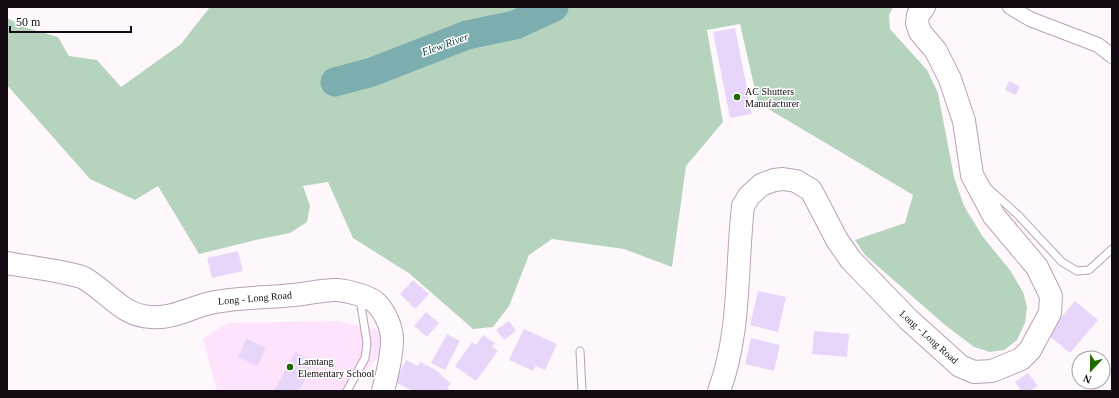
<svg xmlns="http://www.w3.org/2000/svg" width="1119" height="398" font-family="'Times New Roman',serif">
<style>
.built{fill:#fee3fd}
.green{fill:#b6d3be}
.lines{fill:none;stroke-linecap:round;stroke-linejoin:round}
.river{stroke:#7cadaf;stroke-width:29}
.building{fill:#e8d6fa}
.service-casing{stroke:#baa0b9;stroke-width:9}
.minor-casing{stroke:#baa0b9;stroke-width:16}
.primary-casing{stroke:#baa0b9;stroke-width:24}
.service{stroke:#fff;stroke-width:7}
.minor{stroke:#fff;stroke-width:14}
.primary{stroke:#fff;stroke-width:22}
.poi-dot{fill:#206800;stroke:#fff;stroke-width:1.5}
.labels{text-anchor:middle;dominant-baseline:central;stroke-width:3;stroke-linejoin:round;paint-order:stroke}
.poi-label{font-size:10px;fill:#140b14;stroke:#fff;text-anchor:start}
.street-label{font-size:10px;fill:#140b14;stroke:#fff}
.water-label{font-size:11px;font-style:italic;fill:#0e3e40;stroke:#fff}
</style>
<rect width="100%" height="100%" fill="#fef8fd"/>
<polygon class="built" points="337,321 379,330 384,350 354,384 354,391 217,391 203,339 227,323"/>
<polygon class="green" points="210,7 893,7 889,15 890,29 927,70 938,93 954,177 964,206 983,237 1010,270 1023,292 1027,307 1025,323 1017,340 1004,350 990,352 974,347 945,325 865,255 855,240 905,223 913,195 758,103 740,24 707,30 723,122 686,166 672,267 624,249 552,239 529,255 509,306 493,327 473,329 410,274 353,238 328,182 303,186 310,206 307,222 290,233 260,239 199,254 158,186 135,200 90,179 7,85 7,18 27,28 58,37 69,56 97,60 121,87 181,44"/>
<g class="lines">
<polyline class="river" points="335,82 372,72 467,35 515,25 554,7"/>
</g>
<g class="building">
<polygon points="735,28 752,114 730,118 713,32"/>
<polygon points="1009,81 1020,86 1016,95 1005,90"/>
<polygon points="238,251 243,271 212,278 207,258"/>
<polygon points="413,280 429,294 415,309 400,294"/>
<polygon points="758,291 786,297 778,332 750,325"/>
<polygon points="1075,301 1098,320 1070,353 1047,334"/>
<polygon points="426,312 439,323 427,337 414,326"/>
<polygon points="509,321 516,331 504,340 496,330"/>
<polygon points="524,329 557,344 545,370 536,366 533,371 509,360"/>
<polygon points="814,331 849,334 847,357 812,354"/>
<polygon points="447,334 460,341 445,370 431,363"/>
<polygon points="483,335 495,343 492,347 498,351 476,381 455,366 472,342 476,345"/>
<polygon points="247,338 266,348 257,366 238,357"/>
<polygon points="751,338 780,345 774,371 745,364"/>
<polygon points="295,352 314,362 299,391 274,391"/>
<polygon points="406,360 418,366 420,362 436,370 451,384 447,387 450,391 413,391 395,382"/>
<polygon points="1028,373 1038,386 1030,391 1021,391 1015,382"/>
</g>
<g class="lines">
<defs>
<g id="service">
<polyline points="988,188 1018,215 1062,262 1077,271 1089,270 1112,249"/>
<polyline points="580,351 582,391"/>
<polyline points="347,391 365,358 367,343 360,299"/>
</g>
<polyline id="minor" points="1010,7 1030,19 1098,45 1112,56"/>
<g id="primary">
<path d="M 7,263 C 28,267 49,269 70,274 C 74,275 80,276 84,278 C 107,291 122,316 151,317 C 174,319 193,306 215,302 C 241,297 267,298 293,295 C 307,294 325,289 338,290 C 348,291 368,296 375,302 C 385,311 392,328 392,340 C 392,357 387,375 383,391"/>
<path d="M 719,391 C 741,332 736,268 743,206 L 749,196 L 761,185 L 774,180 L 783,179 L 796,181 L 811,190 L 837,240 L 851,260 L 908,319 L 960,366 L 974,372 L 992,371 L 1021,359 L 1030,350 L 1050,313 L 1051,296 L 1037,267 L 994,216 L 972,175 L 964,121 L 950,79 L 936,51 L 920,32 L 917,23 L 918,15 L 924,7"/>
</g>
</defs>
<use href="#service" class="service-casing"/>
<use href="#minor" class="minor-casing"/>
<use href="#primary" class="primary-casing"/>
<use href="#service" class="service"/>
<use href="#minor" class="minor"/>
<use href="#primary" class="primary"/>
</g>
<g class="poi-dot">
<circle cx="737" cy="97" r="4"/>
<circle cx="290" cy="367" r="4"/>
</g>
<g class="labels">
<g class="poi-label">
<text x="745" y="91">AC Shutters<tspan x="745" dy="12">Manufacturer</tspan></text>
<text x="298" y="361">Lamtang<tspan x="298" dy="12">Elementary School</tspan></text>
</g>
<g class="street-label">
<text transform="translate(255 298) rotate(-5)">Long - Long Road</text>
<text transform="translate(929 337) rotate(42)">Long - Long Road</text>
</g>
<g class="water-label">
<text transform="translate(445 44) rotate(-20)">Elew River</text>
</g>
</g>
<rect width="1119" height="398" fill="none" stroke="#140b14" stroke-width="16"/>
<g transform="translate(1091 370) rotate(202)"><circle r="19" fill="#ffffff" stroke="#a19da1"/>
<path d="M0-3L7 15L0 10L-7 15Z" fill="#206800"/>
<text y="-6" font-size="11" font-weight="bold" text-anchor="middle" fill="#140b14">N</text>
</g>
<path d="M10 26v6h121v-6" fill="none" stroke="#140b14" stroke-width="2"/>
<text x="16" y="26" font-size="12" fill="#140b14" stroke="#ffffff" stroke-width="3" paint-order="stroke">50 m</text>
</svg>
